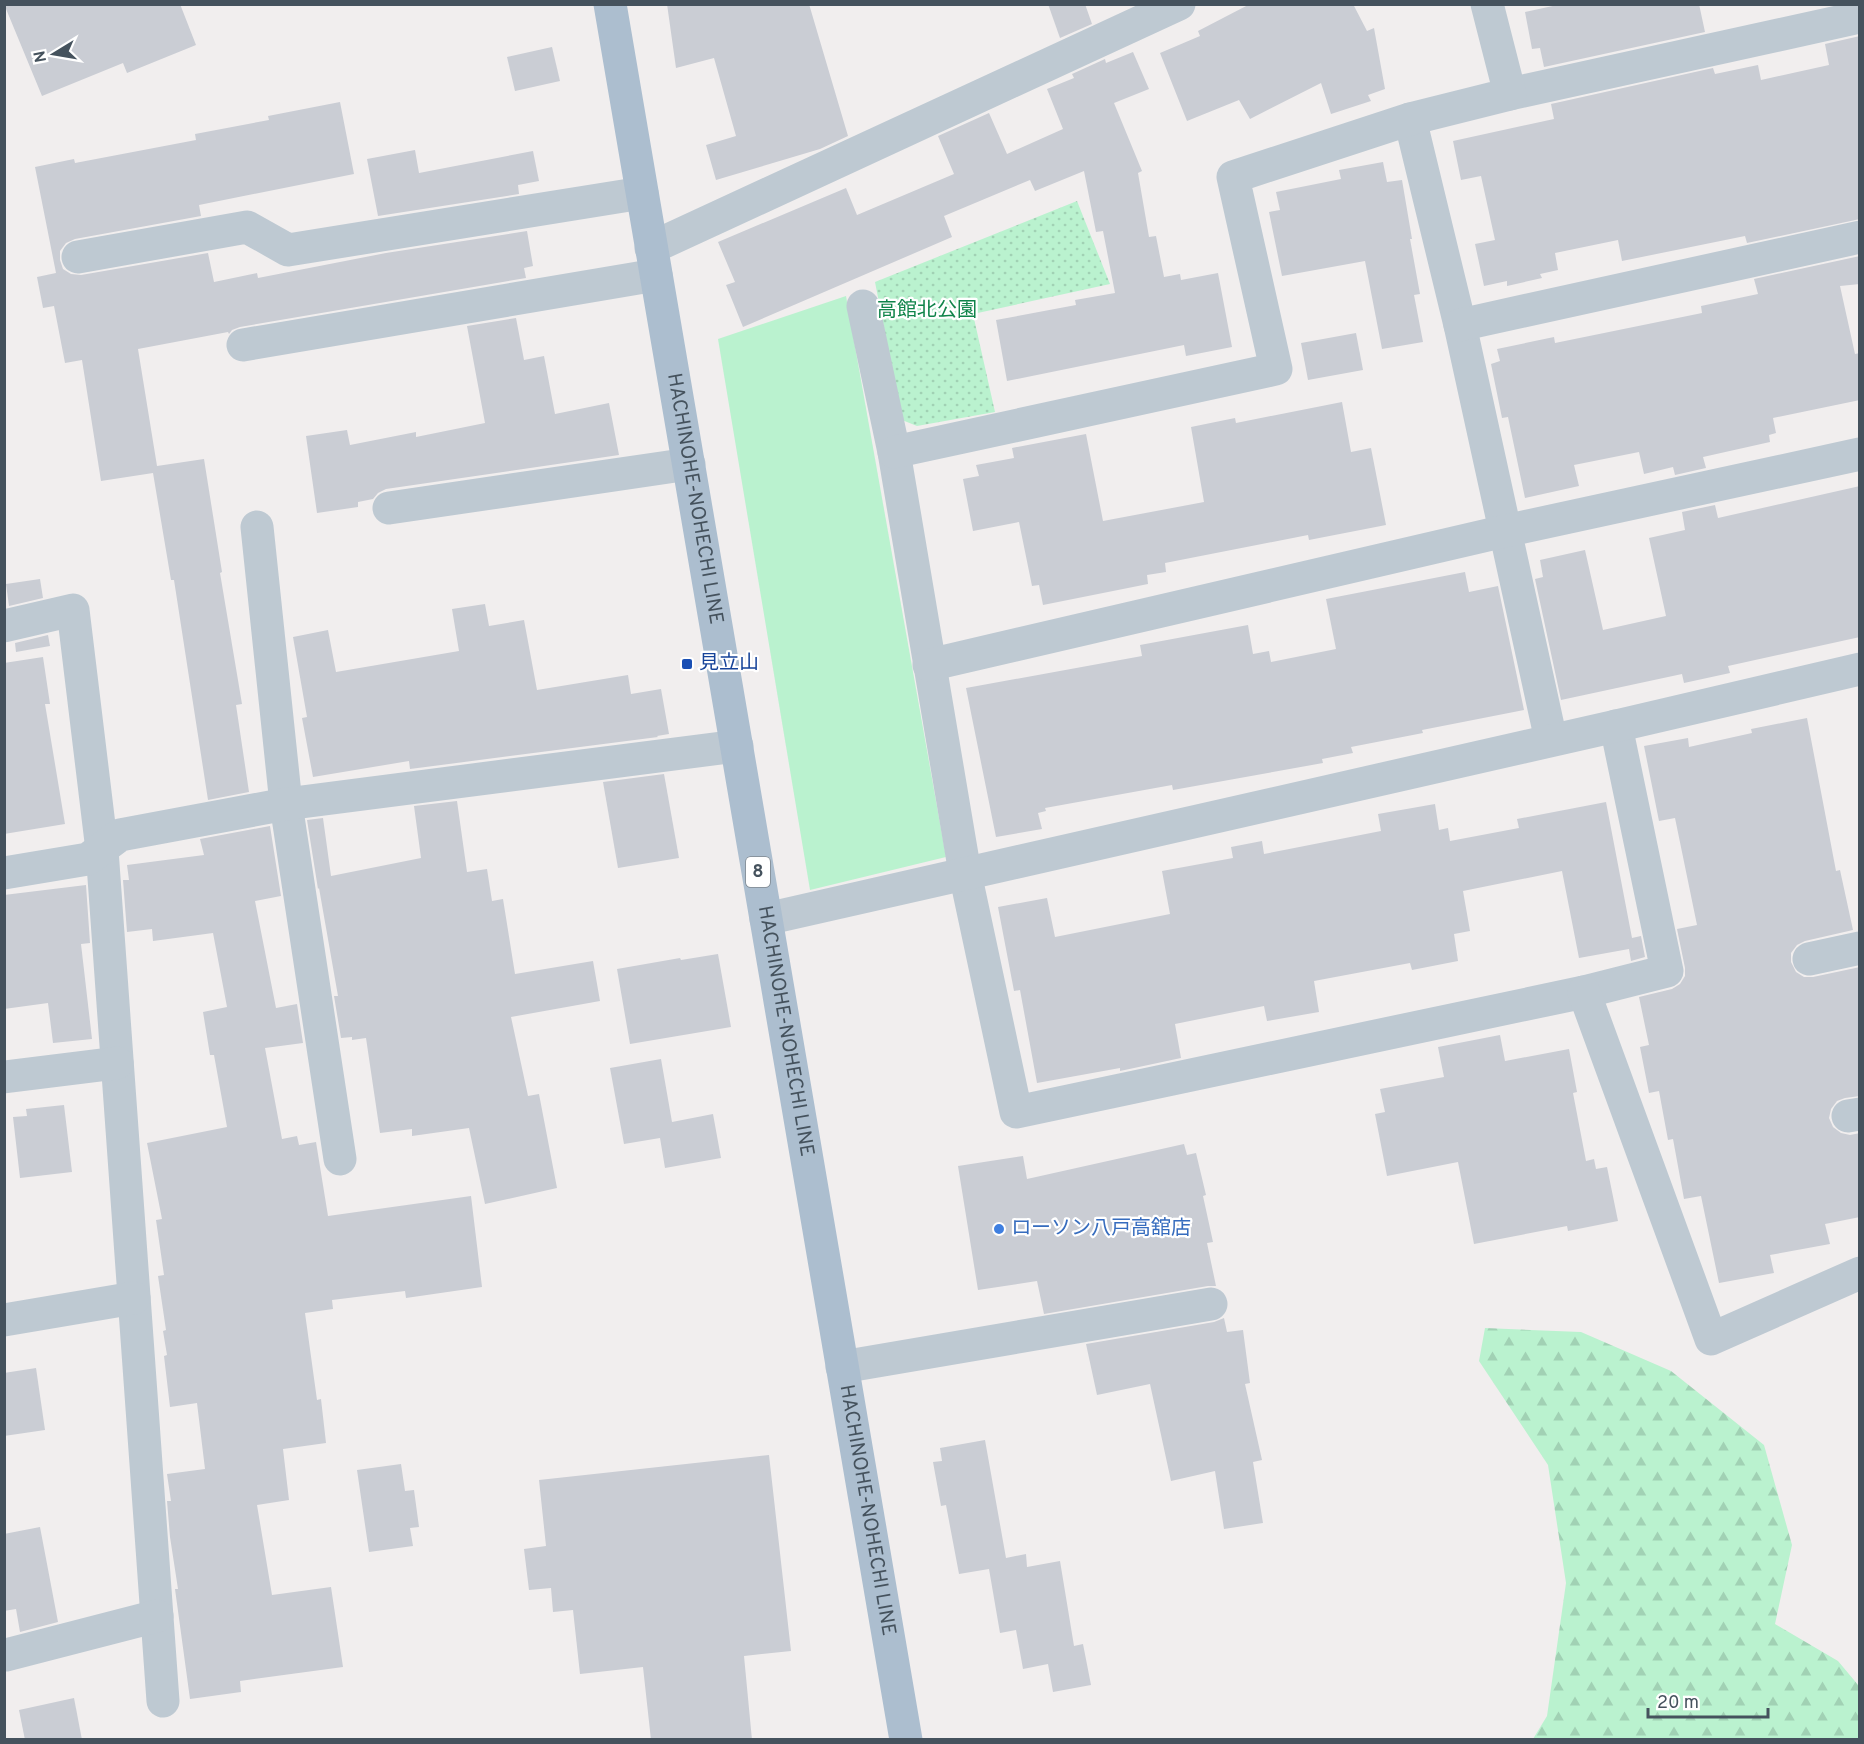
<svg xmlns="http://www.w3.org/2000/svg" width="1864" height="1744" font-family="Overpass,'Noto Sans JP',sans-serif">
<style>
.grass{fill:#baf2cf}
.forest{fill:url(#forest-firs)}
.park{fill:url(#park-dots)}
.building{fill:#cacdd4}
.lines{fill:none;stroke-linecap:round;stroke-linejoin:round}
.minor{stroke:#bec9d2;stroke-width:33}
.major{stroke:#acbecf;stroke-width:33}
.transit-dot{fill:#1a4fb4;stroke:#fff;stroke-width:2}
.shop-dot{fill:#3f7fe0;stroke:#fff;stroke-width:2}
.labels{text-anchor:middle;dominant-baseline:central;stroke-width:4.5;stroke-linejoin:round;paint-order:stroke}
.shield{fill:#fff;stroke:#7d868e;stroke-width:1.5}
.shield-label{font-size:18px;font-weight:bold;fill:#45525d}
.park-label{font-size:20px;fill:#10844a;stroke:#fff}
.street-label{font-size:20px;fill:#45525d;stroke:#fff}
.transit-label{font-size:20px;fill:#164399;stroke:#fff;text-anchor:start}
.shop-label{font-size:20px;fill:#366cbe;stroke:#fff;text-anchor:start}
</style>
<defs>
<pattern id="forest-firs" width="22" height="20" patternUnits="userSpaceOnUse" patternTransform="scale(1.5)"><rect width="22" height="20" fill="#baf2cf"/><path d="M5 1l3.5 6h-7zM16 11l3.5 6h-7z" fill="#a1d1b4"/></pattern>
<pattern id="park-dots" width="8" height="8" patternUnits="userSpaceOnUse" patternTransform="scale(1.5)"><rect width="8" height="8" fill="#baf2cf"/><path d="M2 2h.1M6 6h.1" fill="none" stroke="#a1d1b4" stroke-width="1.8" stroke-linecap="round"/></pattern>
</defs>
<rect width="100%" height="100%" fill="#f1eeee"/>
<polygon class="grass" points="846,296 946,857 810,890 718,339"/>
<polygon class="forest" points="1485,1328 1581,1332 1671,1371 1764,1445 1792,1545 1775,1624 1838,1661 1859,1686 1859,1739 1533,1739 1547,1716 1566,1583 1548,1465 1479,1361"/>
<polygon class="park" points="1077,201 1110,284 973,314 995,412 917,426 902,420 875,282"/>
<g class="building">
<polygon points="4,4 180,4 196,45 127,73 123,63 42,96"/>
<polygon points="667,4 809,4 848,136 820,149 716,180 706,145 736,136 714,58 676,68"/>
<polygon points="1048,4 1085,4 1092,24 1060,38"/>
<polygon points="1250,4 1353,4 1367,31 1374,28 1385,89 1368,95 1371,101 1331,114 1321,83 1250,119 1239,100 1187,121 1160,53 1200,36 1198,31"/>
<polygon points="1562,4 1699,4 1705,32 1544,67 1540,48 1532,49 1525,12"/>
<polygon points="1860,36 1860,219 1747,243 1745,236 1622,261 1618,240 1555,253 1558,270 1540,274 1542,278 1507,286 1507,281 1484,286 1475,244 1495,240 1481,176 1461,180 1453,141 1554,119 1551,104 1713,68 1715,74 1758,65 1761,80 1829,65 1825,44"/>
<polygon points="552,47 560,81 515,91 507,57"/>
<polygon points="1133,52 1149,89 1114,103 1142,171 1138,173 1149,237 1156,236 1164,277 1180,274 1181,280 1218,273 1232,347 1186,356 1184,345 1007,381 996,320 1076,305 1075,300 1115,293 1103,231 1096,232 1084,171 1035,191 1030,180 944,216 952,237 743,327 726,285 735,282 718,242 846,188 857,215 954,174 938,136 989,113 1007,154 1063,129 1047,89 1074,78 1072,74 1105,59 1106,63"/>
<polygon points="340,102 354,174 199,205 201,216 75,239 66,243 60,251 60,260 63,269 71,274 81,275 208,253 214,282 257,273 258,278 386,253 527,231 533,266 524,268 526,278 240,327 232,330 229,334 228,332 138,349 157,466 204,459 222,572 220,573 242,704 236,705 249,792 208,800 174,580 171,580 153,473 101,481 82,360 65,363 54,306 43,308 37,277 56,273 35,167 74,159 75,163 196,140 195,134 269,120 268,116"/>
<polygon points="415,150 419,173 533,151 539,181 518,185 519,194 378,216 367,159"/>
<polygon points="1383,162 1387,182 1402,180 1412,239 1410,239 1420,294 1414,295 1423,342 1382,349 1365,261 1282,276 1269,212 1280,210 1276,192 1341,179 1339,170"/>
<polygon points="1860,256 1860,284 1840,286 1855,354 1860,353 1860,400 1773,418 1776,433 1769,435 1770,442 1703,457 1706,468 1675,475 1673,467 1644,474 1639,452 1574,465 1579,486 1525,498 1508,417 1502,418 1491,364 1500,361 1497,349 1554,337 1555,343 1702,313 1701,306 1758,294 1754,279"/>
<polygon points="516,318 524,360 544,356 555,414 609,403 619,455 386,489 378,493 373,499 358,502 358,507 317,513 306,436 347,430 350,445 416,432 416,437 485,423 467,326"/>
<polygon points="1356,333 1363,370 1308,380 1301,343"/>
<polygon points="1342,402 1351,452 1371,448 1386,525 1309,540 1308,535 1165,563 1166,572 1147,575 1148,584 1043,605 1039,585 1032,586 1019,522 973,531 963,479 979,476 976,465 1014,458 1012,448 1086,434 1103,521 1204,502 1191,427 1235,418 1236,423"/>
<polygon points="1860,486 1860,637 1728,666 1730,673 1684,683 1682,674 1561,700 1535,579 1543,577 1540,560 1585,550 1603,630 1666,616 1649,538 1685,530 1682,512 1715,505 1718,518"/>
<polygon points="1465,572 1469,592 1498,586 1524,710 1422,730 1423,733 1351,747 1353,753 1322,759 1323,763 1173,790 1172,785 1045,808 1046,811 1038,813 1042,829 996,837 966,688 1142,656 1140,645 1248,625 1253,654 1269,651 1271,662 1336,649 1326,599"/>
<polygon points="40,579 43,598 9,606 6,584"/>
<polygon points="485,604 489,626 524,620 537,690 628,675 631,694 661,689 669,734 657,736 658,737 410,769 409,761 313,777 302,718 307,717 293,637 328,630 336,672 459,651 452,609"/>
<polygon points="48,635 50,646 16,652 15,643"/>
<polygon points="43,657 50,704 45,704 65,824 4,834 4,663"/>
<polygon points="1807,718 1836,871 1840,870 1853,930 1805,941 1797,945 1791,953 1791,962 1796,972 1804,977 1813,977 1860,967 1860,1096 1845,1098 1837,1101 1831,1109 1829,1118 1833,1127 1841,1133 1850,1135 1860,1133 1860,1217 1825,1224 1830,1244 1770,1255 1774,1273 1719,1283 1701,1196 1684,1199 1673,1139 1668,1140 1659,1091 1649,1093 1640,1047 1649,1045 1639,997 1672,989 1680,984 1685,976 1685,968 1677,929 1697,925 1675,818 1659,821 1644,746 1688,738 1689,747 1752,733 1751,729"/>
<polygon points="664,774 679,858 618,868 603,782"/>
<polygon points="457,801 467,872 487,869 492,901 503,899 515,974 593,961 600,1001 511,1017 528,1096 539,1094 557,1188 485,1204 469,1128 412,1136 412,1129 380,1133 366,1038 352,1040 352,1037 341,1038 334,996 338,996 319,888 318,889 307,820 323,818 331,876 421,858 414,806"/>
<polygon points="1606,802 1632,938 1641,936 1645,957 1631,961 1629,949 1579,958 1562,871 1463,891 1470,931 1454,934 1458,961 1412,970 1410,963 1314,981 1319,1012 1267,1021 1264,1006 1175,1024 1181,1058 1120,1071 1120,1068 1037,1083 1020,990 1014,991 998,907 1047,898 1055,937 1170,914 1162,871 1233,858 1231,847 1262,841 1264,854 1381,831 1378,814 1435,804 1439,830 1448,828 1450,841 1519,828 1517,819"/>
<polygon points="270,826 281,896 255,901 276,1008 297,1004 303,1043 265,1048 282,1139 297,1136 299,1145 316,1142 328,1216 471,1196 482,1287 406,1298 405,1291 332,1300 333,1309 305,1313 317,1400 321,1399 326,1443 283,1449 289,1500 257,1505 272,1595 331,1587 343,1667 240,1681 241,1692 190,1699 175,1589 178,1589 170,1537 167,1501 171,1501 167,1474 205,1469 197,1403 170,1407 164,1356 167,1355 163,1331 166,1330 158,1276 164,1275 156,1220 162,1219 147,1143 227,1127 214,1055 210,1055 203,1012 227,1007 213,933 153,941 152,929 127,932 123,880 129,880 127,865 204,855 200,839"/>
<polygon points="86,885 90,943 81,944 92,1039 53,1043 48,1003 4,1009 4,895"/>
<polygon points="718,954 731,1027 630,1044 617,969 680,958 681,960"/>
<polygon points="1500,1035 1505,1061 1569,1049 1577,1092 1573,1093 1586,1161 1594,1159 1596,1169 1607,1167 1618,1221 1568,1231 1567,1226 1474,1244 1458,1162 1387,1176 1375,1114 1385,1112 1380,1089 1444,1077 1438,1047"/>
<polygon points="661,1059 672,1122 713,1114 721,1158 665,1168 660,1138 624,1144 610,1068"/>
<polygon points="64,1105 72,1172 20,1178 13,1117 27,1116 26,1109"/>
<polygon points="1184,1144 1187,1155 1196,1153 1206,1195 1203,1196 1213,1242 1207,1243 1216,1286 1208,1286 1044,1314 1037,1281 978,1290 958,1166 1023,1156 1027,1179"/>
<polygon points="1224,1318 1227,1332 1243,1330 1250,1383 1245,1384 1262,1460 1253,1462 1263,1523 1224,1529 1215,1471 1171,1481 1150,1384 1097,1395 1086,1344 1214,1322"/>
<polygon points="36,1368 45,1430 4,1436 4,1373"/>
<polygon points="985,1440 1006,1558 1026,1554 1027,1567 1060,1561 1074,1646 1083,1644 1091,1685 1053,1692 1048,1664 1023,1669 1016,1630 1000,1633 989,1569 959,1574 946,1505 941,1506 933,1462 942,1461 940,1448"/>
<polygon points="769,1455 791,1651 744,1656 752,1740 651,1740 643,1667 580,1674 573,1610 553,1612 551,1588 529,1590 524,1549 546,1546 539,1480"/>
<polygon points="401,1464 405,1491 414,1490 419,1527 410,1528 413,1546 369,1552 357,1470"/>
<polygon points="40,1527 58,1622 20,1632 16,1609 4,1611 4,1534"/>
<polygon points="74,1698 82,1740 25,1740 19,1710"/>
</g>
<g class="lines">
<g class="minor">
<polyline points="1510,94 1860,17"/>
<polyline points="1410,119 1460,325 1551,740"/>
<polyline points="651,248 1179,4"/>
<polyline points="78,257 247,227 288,250 642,193"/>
<polyline points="863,306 894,452 965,873 1016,1112 1584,992 1667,971 1616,726"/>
<polyline points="1460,325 1860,237"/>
<polyline points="243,345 656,275"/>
<polyline points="894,452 1276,369 1233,177 1410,119 1510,94 1487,4"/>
<polyline points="389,508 689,464"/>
<polyline points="257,527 286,804 340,1159"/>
<polyline points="4,626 73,610 102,850 163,1701"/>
<polyline points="929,665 1505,531 1860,454"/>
<polyline points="4,873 88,859 120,835 286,804 737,746"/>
<polyline points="766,919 1616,726 1860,669"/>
<polyline points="1809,959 1860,948"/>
<polyline points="1584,992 1711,1339 1860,1273"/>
<polyline points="4,1077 117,1063"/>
<polyline points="1848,1116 1860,1114"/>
<polyline points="4,1320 134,1298"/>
<polyline points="842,1367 1211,1304"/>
<polyline points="6,1655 157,1616"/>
</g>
<path class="major" id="s1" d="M 610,4 L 906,1740"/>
</g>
<rect class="transit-dot" x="681" y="658" width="12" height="12" rx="3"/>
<circle class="shop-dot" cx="999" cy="1229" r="6"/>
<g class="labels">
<rect class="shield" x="746" y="857" width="24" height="30" rx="4.5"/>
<g class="shield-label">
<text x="758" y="872">8</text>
</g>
<g class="park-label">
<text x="927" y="311">高館北公園</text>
</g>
<g class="street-label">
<text stroke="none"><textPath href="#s1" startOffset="502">HACHINOHE-NOHECHI LINE</textPath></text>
<text stroke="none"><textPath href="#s1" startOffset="1042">HACHINOHE-NOHECHI LINE</textPath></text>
<text stroke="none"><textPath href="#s1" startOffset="1528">HACHINOHE-NOHECHI LINE</textPath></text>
</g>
<g class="transit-label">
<text x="699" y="664">見立山</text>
</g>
<g class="shop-label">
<text x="1011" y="1229">ローソン八戸高舘店</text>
</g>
</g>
<rect width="1864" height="1744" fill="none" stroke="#45525d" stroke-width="12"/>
<g transform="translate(54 54) rotate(259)" stroke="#ffffff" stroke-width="4.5" paint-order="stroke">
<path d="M0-4.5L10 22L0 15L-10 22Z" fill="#45525d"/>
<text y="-9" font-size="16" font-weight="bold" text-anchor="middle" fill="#45525d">N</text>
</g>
<path d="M1648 1708v9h120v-9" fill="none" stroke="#45525d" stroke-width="3"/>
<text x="1657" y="1708" font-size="18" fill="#45525d" stroke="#ffffff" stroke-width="4.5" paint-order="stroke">20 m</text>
</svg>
